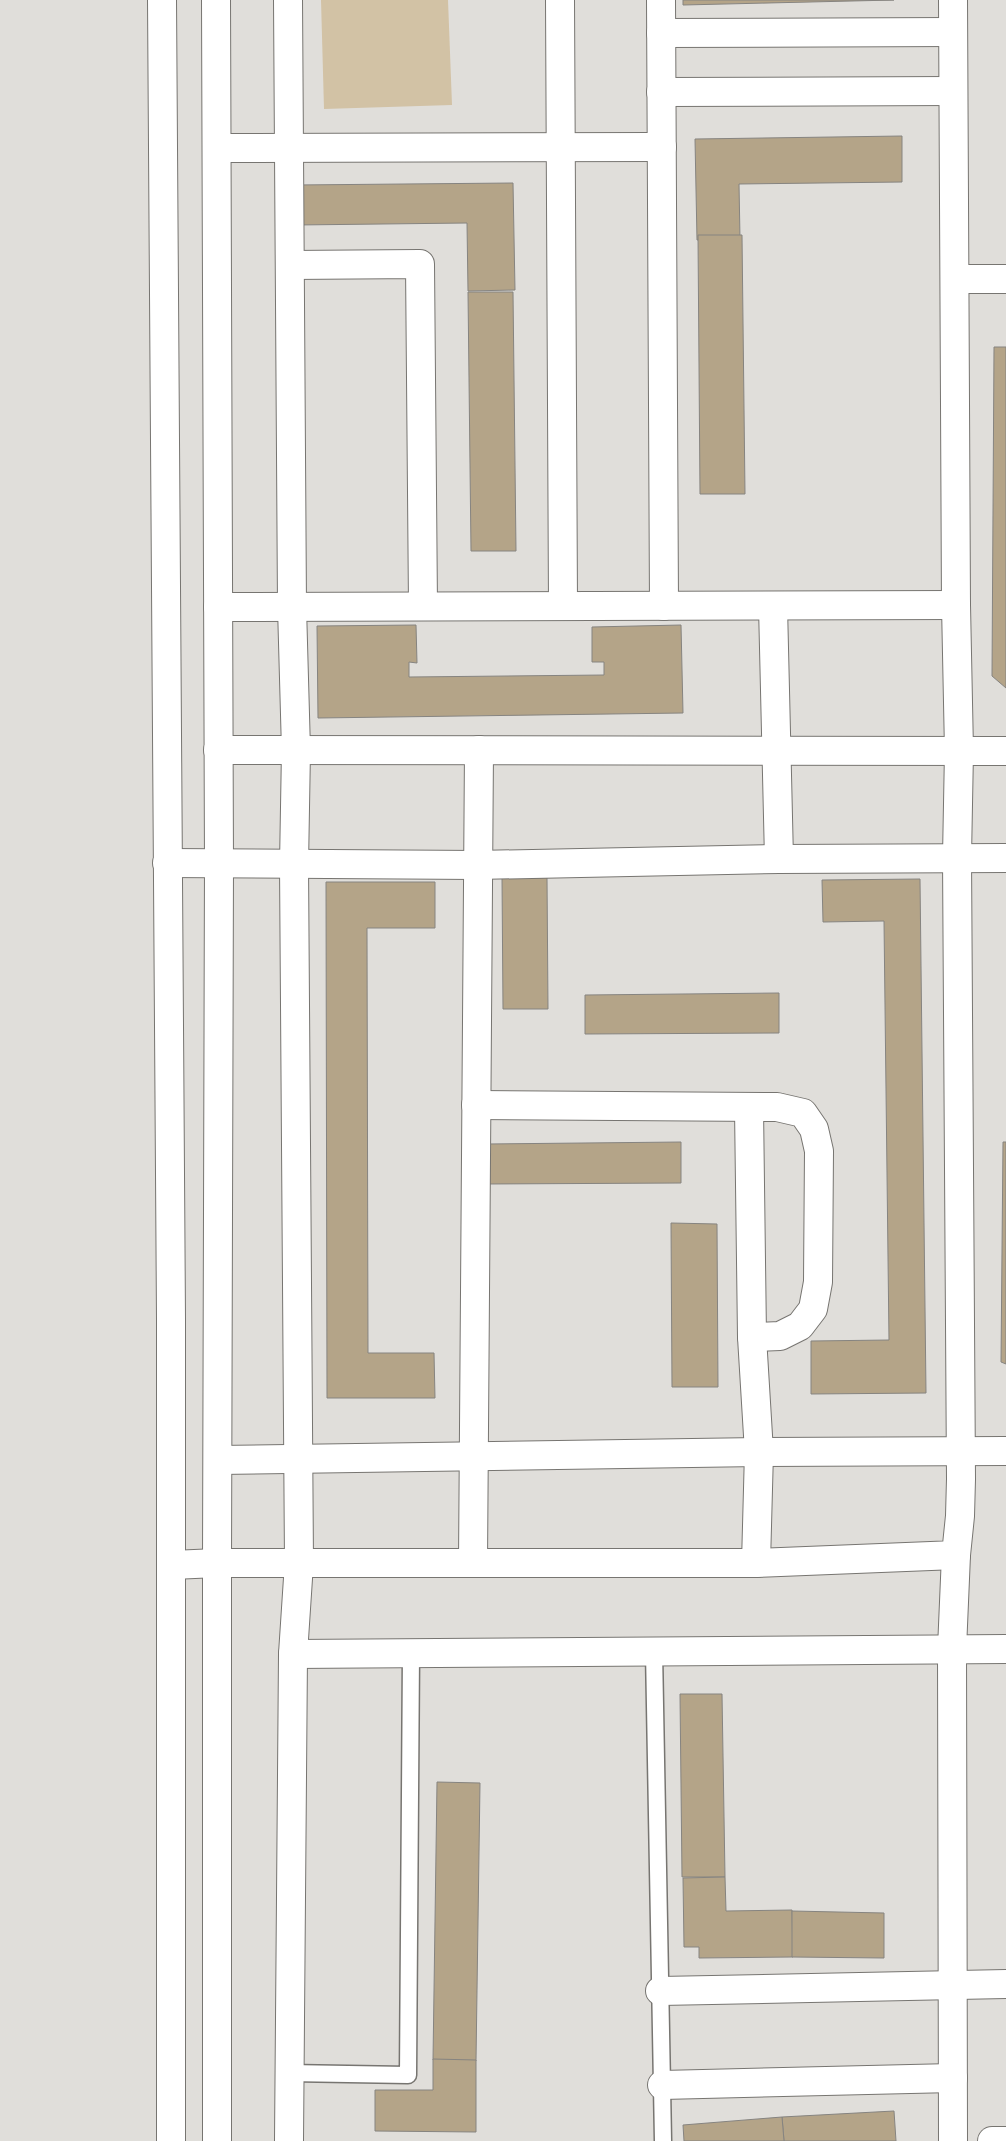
<svg xmlns="http://www.w3.org/2000/svg" width="1006" height="2141" font-family="'Alegreya Sans',sans-serif">
<style>
.green{fill:#d2c2a5}
.building{fill:#b4a488;stroke:#868480}
.lines{fill:none;stroke-linecap:round;stroke-linejoin:round}
.service-casing{stroke:#777571;stroke-width:19}
.minor-casing{stroke:#777571;stroke-width:30}
.secondary-casing{stroke:#777571;stroke-width:30}
.service{stroke:#fff;stroke-width:16}
.minor{stroke:#fff;stroke-width:28}
.secondary{stroke:#fff;stroke-width:28}
</style>
<rect width="100%" height="100%" fill="#e0deda"/>
<polygon class="green" points="321,0 448,0 452,105 324,109"/>
<g class="building">
<polygon points="683,0 894,0 683,5"/>
<polygon points="902,136 902,182 739,184 740,239 697,240 695,139"/>
<polygon points="513,183 515,290 468,291 467,223 296,225 295,185"/>
<polygon points="698,235 742,235 745,494 700,494"/>
<polygon points="468,292 513,292 516,551 471,551"/>
<polygon points="994,347 1006,347 1006,688 992,676"/>
<polygon points="416,625 417,663 409,662 409,677 604,675 604,662 592,662 592,627 681,625 683,713 318,718 317,626"/>
<polygon points="502,877 547,877 548,1009 503,1009"/>
<polygon points="920,879 926,1393 811,1394 811,1341 889,1340 884,921 823,922 822,880"/>
<polygon points="326,882 435,882 435,928 367,928 368,1353 434,1353 435,1398 327,1398"/>
<polygon points="779,993 779,1033 585,1034 585,995"/>
<polygon points="681,1142 681,1183 487,1184 487,1144"/>
<polygon points="1003,1142 1006,1142 1006,1364 1001,1362"/>
<polygon points="671,1223 717,1224 718,1387 672,1387"/>
<polygon points="680,1694 722,1694 725,1877 682,1877"/>
<polygon points="437,1782 480,1783 476,2061 433,2060"/>
<polygon points="725,1877 726,1911 792,1910 793,1957 699,1958 699,1947 684,1947 683,1878"/>
<polygon points="792,1911 884,1913 884,1958 792,1957"/>
<polygon points="433,2059 476,2060 476,2132 375,2131 375,2090 433,2090"/>
<polygon points="894,2111 896,2141 784,2141 782,2117"/>
<polygon points="782,2117 784,2141 684,2141 683,2125"/>
</g>
<g class="lines">
<defs>
<g id="service">
<polyline points="654,1651 663,2141"/>
<polyline points="288,2073 408,2075 411,1653"/>
</g>
<g id="minor">
<polyline points="288,0 292,607 296,750 294,865 299,1563 293,1654 289,2141"/>
<polyline points="560,0 563,606"/>
<polyline points="661,0 664,606"/>
<polyline points="661,33 953,32"/>
<polyline points="661,92 953,91"/>
<polyline points="217,148 662,147"/>
<polyline points="290,265 420,264 423,606"/>
<polyline points="955,279 1006,279"/>
<polyline points="773,606 779,859"/>
<polyline points="218,607 956,605"/>
<polyline points="218,750 1006,751"/>
<polyline points="167,863 477,865 779,859 1006,858"/>
<polyline points="476,1105 777,1107 803,1113 814,1129 819,1151 818,1282 813,1309 800,1326 780,1336 752,1337"/>
<polyline points="749,1108 752,1337 759,1452 756,1563"/>
<polyline points="218,1460 759,1452 1006,1451"/>
<polyline points="473,1563 479,750"/>
<polyline points="172,1565 217,1563 756,1563 956,1555 960,1516 961,1479 957,857 959,751 956,605 953,0"/>
<polyline points="293,1654 1006,1649"/>
<polyline points="660,1991 1006,1984"/>
<polyline points="662,2085 953,2078"/>
<polyline points="953,2141 952,1649 956,1555"/>
<polyline points="992,2141 1006,2141"/>
</g>
<g id="secondary">
<polyline points="162,0 171,1319 171,2141"/>
<polyline points="216,0 219,864 217,1563 217,2141"/>
</g>
</defs>
<use href="#service" class="service-casing"/>
<use href="#minor" class="minor-casing"/>
<use href="#secondary" class="secondary-casing"/>
<use href="#service" class="service"/>
<use href="#minor" class="minor"/>
<use href="#secondary" class="secondary"/>
</g>
</svg>
